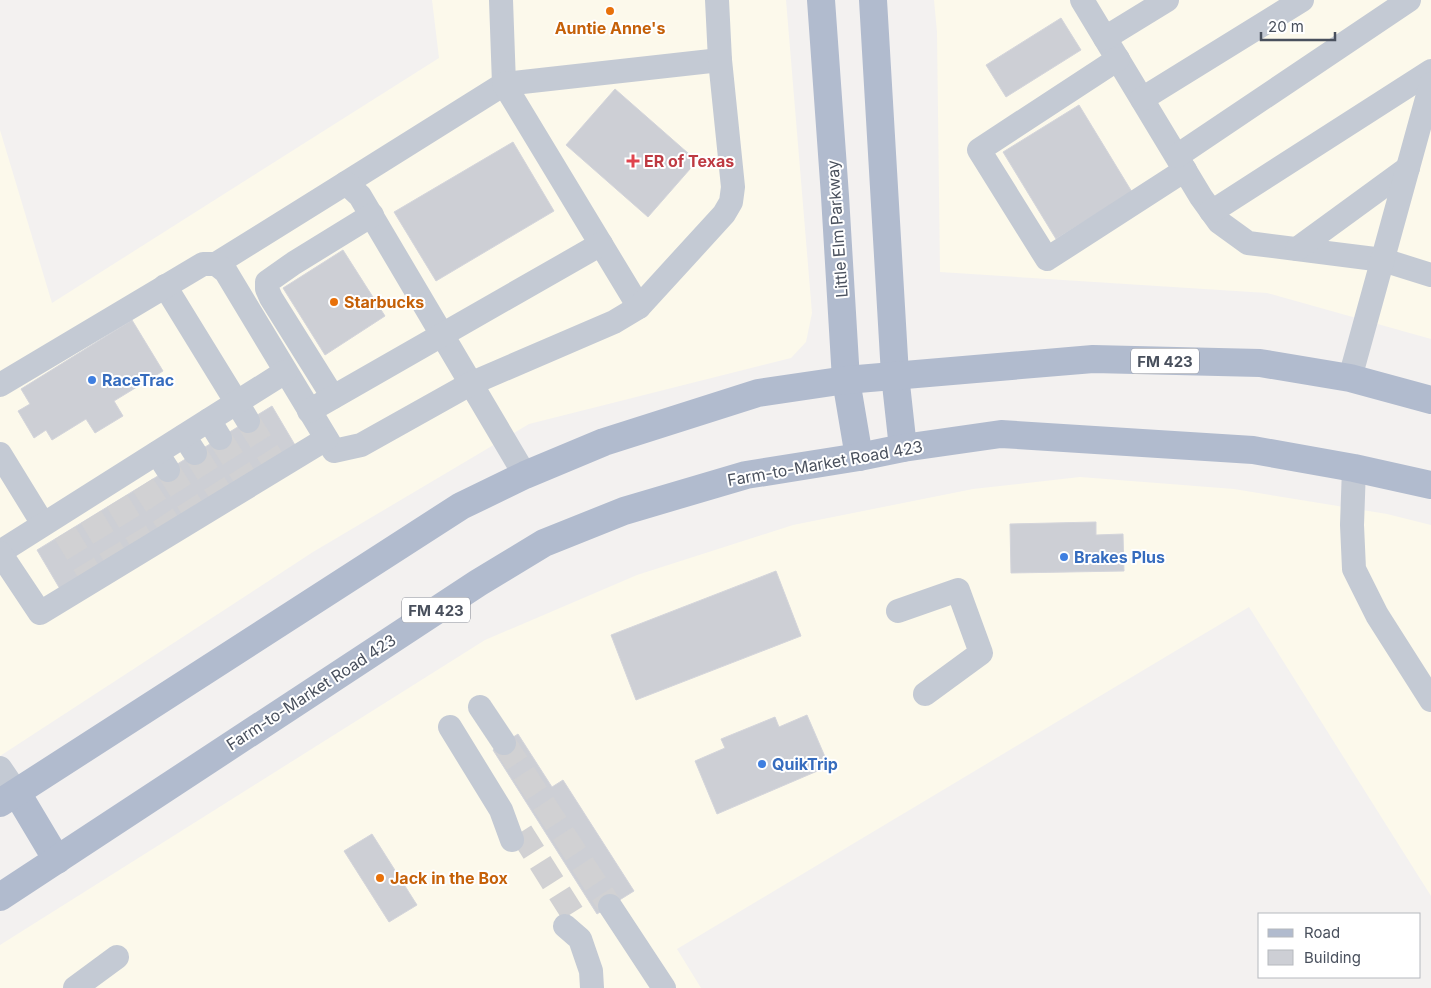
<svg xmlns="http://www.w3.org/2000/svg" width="1431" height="988" font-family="Inter,sans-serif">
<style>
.commercial{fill:#fcf9eb}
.building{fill:#cdcfd5;stroke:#d4d5db}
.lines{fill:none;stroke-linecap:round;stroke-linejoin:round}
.minor-tunnel{stroke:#d1d1d3;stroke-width:24;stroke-dasharray:24 12;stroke-linecap:butt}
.minor{stroke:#c4cad4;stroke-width:24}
.major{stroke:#b1bbce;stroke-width:28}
.food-dot{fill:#e8710a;stroke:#fff;stroke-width:2}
.health-dot{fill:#e0444e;stroke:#fff;stroke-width:2}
.shop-dot{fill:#3f7fe0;stroke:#fff;stroke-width:2}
.labels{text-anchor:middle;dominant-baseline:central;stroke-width:4;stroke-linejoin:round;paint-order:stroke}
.shield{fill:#fff;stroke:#80848e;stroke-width:1}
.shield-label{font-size:15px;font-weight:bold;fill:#49505d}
.food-label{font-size:16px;font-weight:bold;fill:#c56008;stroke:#fff;text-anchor:start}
.health-label{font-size:16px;font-weight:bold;fill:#be3a42;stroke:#fff;text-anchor:start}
.street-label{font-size:16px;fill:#49505d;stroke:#fff}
.shop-label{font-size:16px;font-weight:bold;fill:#366cbe;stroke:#fff;text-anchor:start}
</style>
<rect width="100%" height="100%" fill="#f3f1f0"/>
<g class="commercial">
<polygon points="432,0 786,0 812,313 806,342 791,358 529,424 313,552 0,756 0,130 52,303 439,58"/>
<polygon points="934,0 1431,0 1431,339 1267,293 940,272 937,32"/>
<polygon points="1080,477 1234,489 1387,514 1431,525 1431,896 1249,607 677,949 701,988 0,988 0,945 485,640 637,575 793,525 973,489"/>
</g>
<g class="building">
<polygon points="1061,18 1081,50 1006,97 986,65"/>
<polygon points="615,89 697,161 648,217 566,145"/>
<polygon points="1079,105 1132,192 1056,239 1003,152"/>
<polygon points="513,142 554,211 436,281 394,212"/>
<polygon points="343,250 385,316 325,355 283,288"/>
<polygon points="132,320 163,371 114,401 123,416 95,433 86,419 52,440 46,430 34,438 18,411 30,404 21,389"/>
<polygon points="272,406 295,445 60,589 37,550"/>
<polygon points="1096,522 1096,535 1123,534 1124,571 1011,573 1010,524"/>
<polygon points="776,571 801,636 636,700 611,635"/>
<polygon points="807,715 829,766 717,814 695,761 725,748 721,739 775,717 779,727"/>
<polygon points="518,734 552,787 563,780 634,891 597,914 493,750"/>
<polygon points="372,834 417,905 389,922 344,851"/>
</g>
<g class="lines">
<g class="minor-tunnel">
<polyline points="248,421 272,459"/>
<polyline points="220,438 244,476"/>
<polyline points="195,453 219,491"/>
<polyline points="168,470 192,508"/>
<polyline points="143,485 168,523"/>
<polyline points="117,501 140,539"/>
<polyline points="91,517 114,555"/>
<polyline points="65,533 88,571"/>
<polyline points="504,743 610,906"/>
<polyline points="521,832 576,919"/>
</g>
<g class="minor">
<polyline points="1082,0 1201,197 1219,222 1248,243 1383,260 1431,275"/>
<polyline points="1105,38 1167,0"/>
<polyline points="1118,59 979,150 1047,259 1185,170"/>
<polyline points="1142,99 1302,0"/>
<polyline points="1177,156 1409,0"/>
<polyline points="346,183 504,84 501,0"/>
<polyline points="1211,211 1216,209 1431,71"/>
<polyline points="1297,249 1408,168"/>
<polyline points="216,264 346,183 360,196 525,475"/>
<polyline points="165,286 248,421"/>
<polyline points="639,307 504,84 720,60"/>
<polyline points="1350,378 1431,84"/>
<polyline points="0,385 203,264 216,264 226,272 334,451 361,445 470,384 614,322 639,307 724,214 731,202 733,187 720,60 717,0"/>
<polyline points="333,397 271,298 267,289 267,282 294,263 372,215"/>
<polyline points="309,411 601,244"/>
<polyline points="209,420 220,438"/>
<polyline points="184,436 195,453"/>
<polyline points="157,453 168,470"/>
<polyline points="0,454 43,524"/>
<polyline points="1354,468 1352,525 1354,569 1377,615 1431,700"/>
<polyline points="0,552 285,372"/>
<polyline points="0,553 40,613 326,439"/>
<polyline points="898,611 958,590 981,653 925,694"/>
<polyline points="480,707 504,743"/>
<polyline points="450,727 501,810 512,840"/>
<polyline points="0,768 17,793"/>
<polyline points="610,906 664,988"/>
<polyline points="565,926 580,939 591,971 592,988"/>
<polyline points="75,988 117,957"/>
</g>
<g class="major">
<polyline points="821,0 835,196 846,380 859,457"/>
<polyline points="873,0 895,375 903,448"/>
<polyline points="17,793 57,860"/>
<polyline points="0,803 461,506 525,475 604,442 758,393 846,380 1093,359 1260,363 1350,378 1431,400"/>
<polyline points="0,897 478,583 544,543 624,511 746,475 859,457 903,448 1001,434 1253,450 1354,468 1431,485"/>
</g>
</g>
<g class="food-dot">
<circle cx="610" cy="11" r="5"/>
<circle cx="334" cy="302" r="5"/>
<circle cx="380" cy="878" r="5"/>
</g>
<path class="health-dot" d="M630.5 153.5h5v5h5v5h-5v5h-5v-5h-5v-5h5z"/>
<g class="shop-dot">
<circle cx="92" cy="380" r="5"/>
<circle cx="1064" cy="557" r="5"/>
<circle cx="762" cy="764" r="5"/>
</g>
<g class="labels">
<g class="shield">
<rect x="1131" y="348.5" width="68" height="25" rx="4"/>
<rect x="402" y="597.5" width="68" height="25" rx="4"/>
</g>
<g class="shield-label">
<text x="1165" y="361">FM 423</text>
<text x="436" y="610">FM 423</text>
</g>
<g class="food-label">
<text x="610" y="28" text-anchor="middle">Auntie Anne's</text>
<text x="344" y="302">Starbucks</text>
<text x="390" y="878">Jack in the Box</text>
</g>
<g class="health-label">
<text x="644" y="161">ER of Texas</text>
</g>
<g class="street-label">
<text transform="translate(837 229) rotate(-94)">Little Elm Parkway</text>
<text transform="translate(825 463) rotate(-10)">Farm-to-Market Road 423</text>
<text transform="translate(311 692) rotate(-33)">Farm-to-Market Road 423</text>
</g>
<g class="shop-label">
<text x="102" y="380">RaceTrac</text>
<text x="1074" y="557">Brakes Plus</text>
<text x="772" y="764">QuikTrip</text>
</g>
</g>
<rect x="1258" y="913" width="162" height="65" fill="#ffffff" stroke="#b6b9be"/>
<rect x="1268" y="929" width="25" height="8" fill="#b1bbce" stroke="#b6b9be"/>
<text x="1304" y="938" font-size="15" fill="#49505d">Road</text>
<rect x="1268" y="950" width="25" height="15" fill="#cdcfd5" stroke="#b6b9be"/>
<text x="1304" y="963" font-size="15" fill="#49505d">Building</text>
<path d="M1261 32v8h74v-8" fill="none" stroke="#49505d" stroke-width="2.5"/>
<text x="1268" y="32" font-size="15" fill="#49505d" stroke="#ffffff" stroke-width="4" paint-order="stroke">20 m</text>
</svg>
